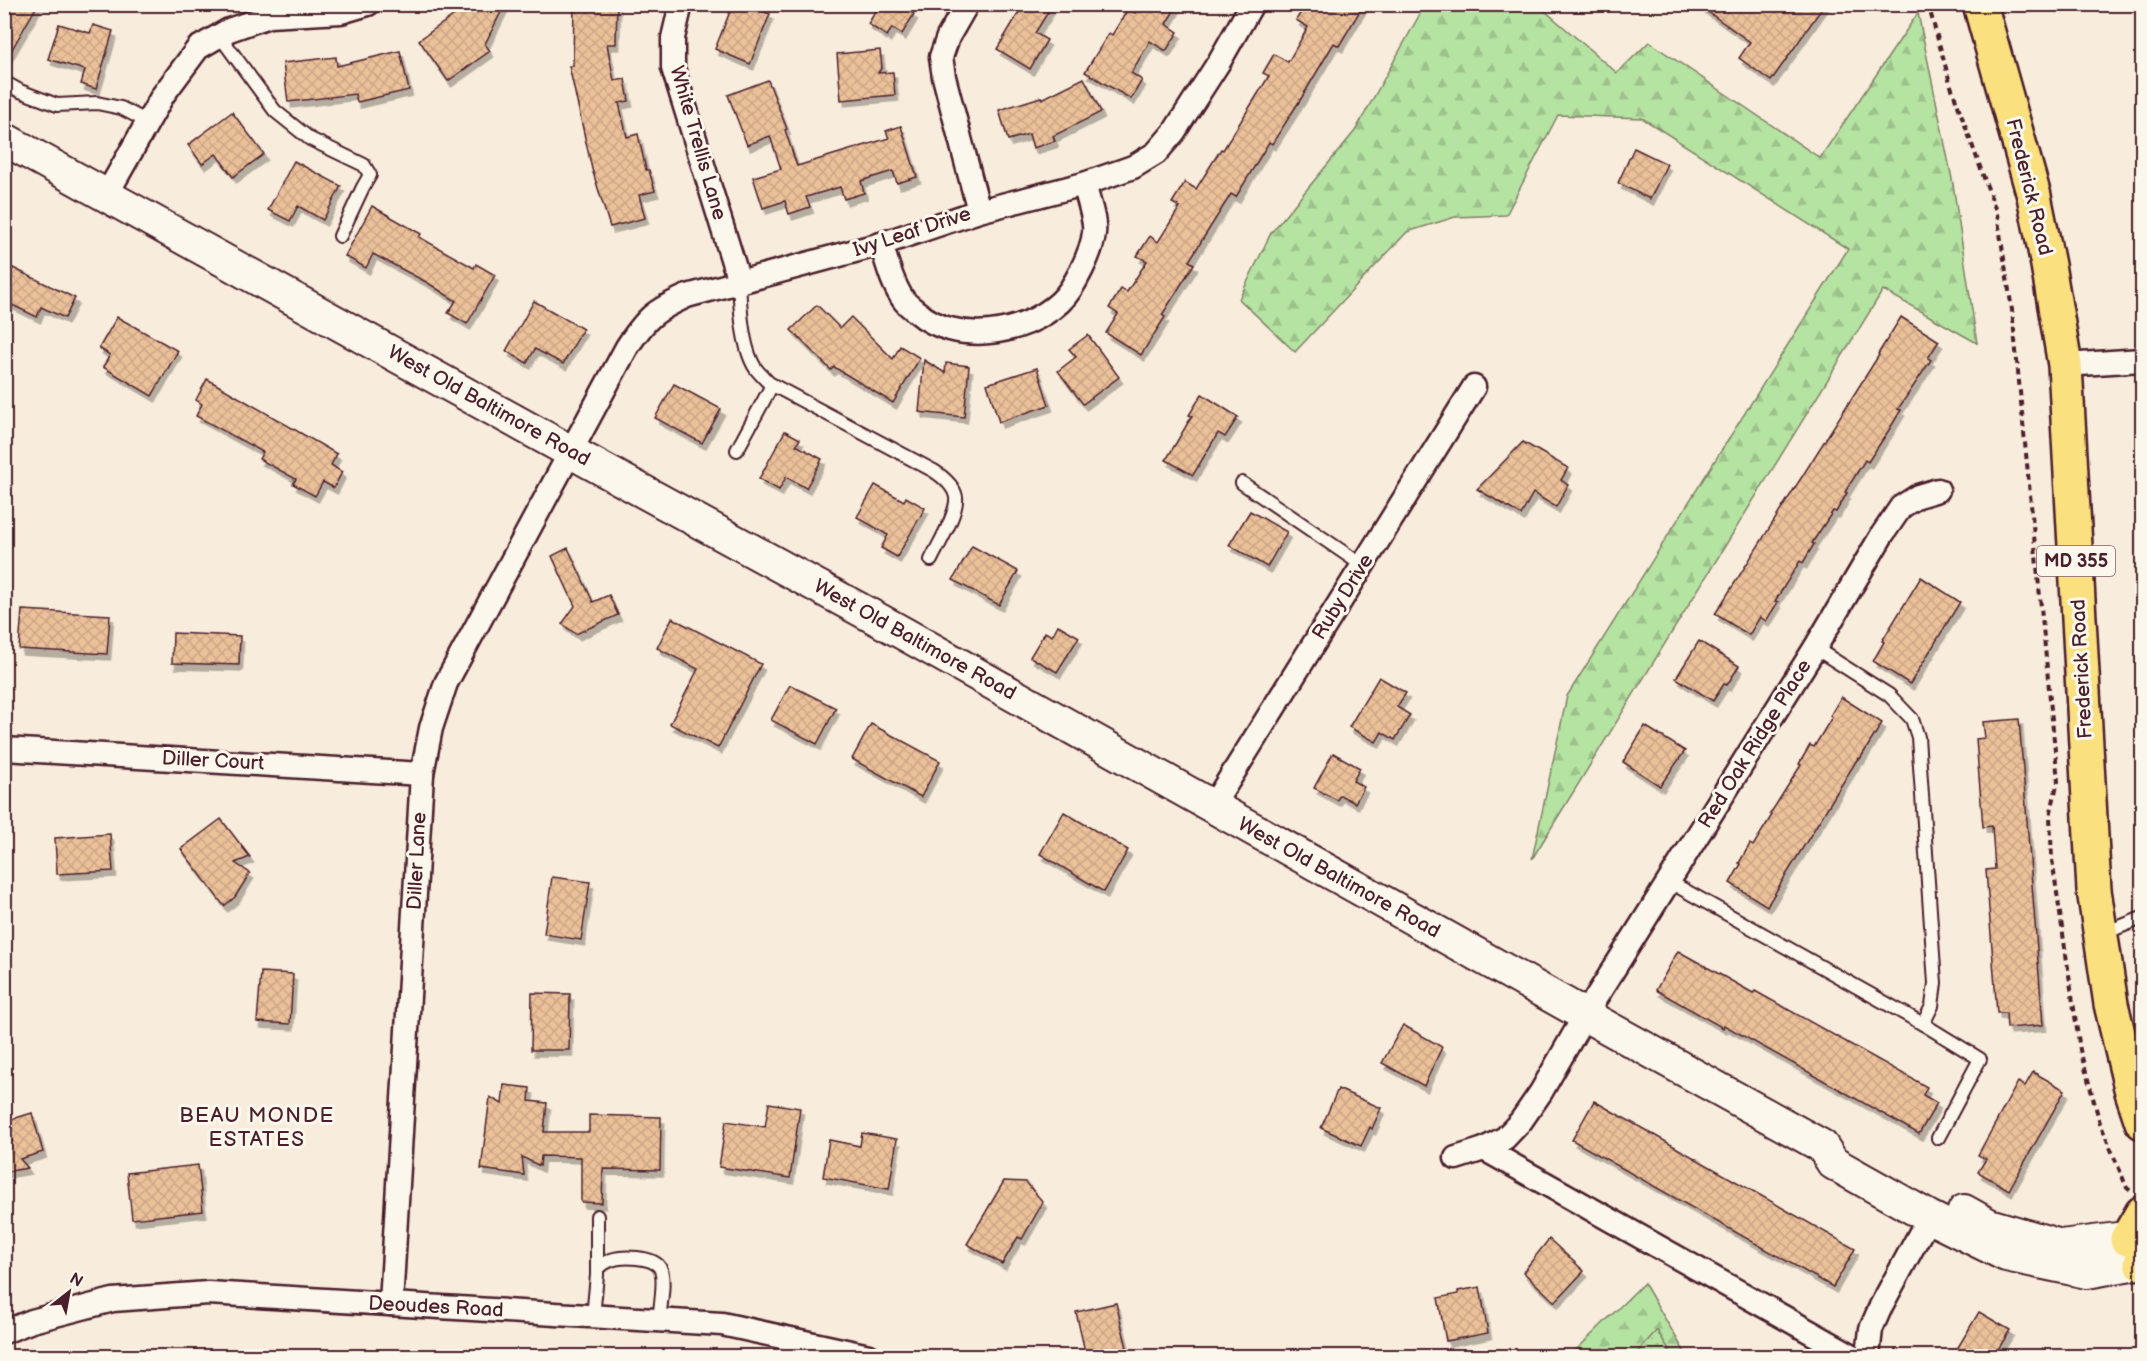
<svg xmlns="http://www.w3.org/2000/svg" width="2147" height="1361" font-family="'Balsamiq Sans',sans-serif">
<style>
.forest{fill:url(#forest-firs);stroke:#808166;stroke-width:1.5}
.park{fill:url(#park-dots);stroke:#808166;stroke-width:1.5}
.building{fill:url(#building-cross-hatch);stroke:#4a1f2b;stroke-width:1.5;filter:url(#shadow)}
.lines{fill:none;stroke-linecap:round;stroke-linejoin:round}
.lane-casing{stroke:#4a1f2b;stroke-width:16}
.street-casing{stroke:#4a1f2b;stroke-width:27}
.secondary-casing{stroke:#4a1f2b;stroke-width:36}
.primary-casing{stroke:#4a1f2b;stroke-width:38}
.path{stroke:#4a1f2b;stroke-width:4;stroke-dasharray:6 4.5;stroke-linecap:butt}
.lane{stroke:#fbf7ec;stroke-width:12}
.street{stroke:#fbf7ec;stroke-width:22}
.secondary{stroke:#fbf7ec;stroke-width:32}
.primary{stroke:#fbe080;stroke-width:33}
.labels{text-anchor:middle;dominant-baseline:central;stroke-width:6;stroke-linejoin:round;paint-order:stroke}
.shield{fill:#fbf7ec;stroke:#7f6065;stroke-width:1.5}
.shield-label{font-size:18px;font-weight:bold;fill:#4a1f2b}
.street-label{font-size:20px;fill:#4a1f2b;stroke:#fbf7ec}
.neighbourhood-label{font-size:21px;letter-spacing:1.5px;fill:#4a1f2b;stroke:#fbf7ec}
</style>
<defs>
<pattern id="forest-firs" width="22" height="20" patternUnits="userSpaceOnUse" patternTransform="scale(1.5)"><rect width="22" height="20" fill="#b5e3a2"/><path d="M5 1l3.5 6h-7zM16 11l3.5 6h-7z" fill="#9dc28c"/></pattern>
<pattern id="park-dots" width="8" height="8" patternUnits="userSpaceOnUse" patternTransform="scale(1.5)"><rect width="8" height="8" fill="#b5e3a2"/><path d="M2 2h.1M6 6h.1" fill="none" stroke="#9dc28c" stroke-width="1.8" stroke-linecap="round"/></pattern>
<pattern id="building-cross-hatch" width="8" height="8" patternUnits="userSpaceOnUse" patternTransform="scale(1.5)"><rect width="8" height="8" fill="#ebc19a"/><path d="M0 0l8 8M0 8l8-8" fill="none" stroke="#cba585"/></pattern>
<filter id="shadow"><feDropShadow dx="3.5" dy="6" stdDeviation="0" flood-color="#0004"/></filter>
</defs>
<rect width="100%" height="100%" fill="#f8ecdc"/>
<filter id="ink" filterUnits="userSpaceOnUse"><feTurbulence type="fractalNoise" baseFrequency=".0167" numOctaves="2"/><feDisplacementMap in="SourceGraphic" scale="12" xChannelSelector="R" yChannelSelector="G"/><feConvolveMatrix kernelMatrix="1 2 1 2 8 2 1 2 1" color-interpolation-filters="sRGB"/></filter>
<g filter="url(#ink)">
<g class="forest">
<polygon points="1425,5 1538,5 1617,73 1649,42 1820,158 1918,13 1953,184 1977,343 1883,290 1532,859 1567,696 1848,249 1642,118 1558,115 1506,215 1455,217 1407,232 1295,352 1239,299 1271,233 1355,131"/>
<polygon points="1644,1283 1687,1356 1570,1356"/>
</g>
<polygon class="park" points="1657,1330 1673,1356 1634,1356"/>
<g class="building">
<polygon points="4,4 38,4 4,63"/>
<polygon points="470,4 505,4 485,44 490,51 448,81 419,40"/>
<polygon points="574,4 617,4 616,44 607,44 614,81 625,79 629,101 619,103 627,137 638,134 646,170 649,170 655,191 639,195 645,218 610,227 592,169 569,66 573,66"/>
<polygon points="733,4 745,4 770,14 750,64 715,49"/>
<polygon points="880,4 898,4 914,14 902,34 892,28 887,36 868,24"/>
<polygon points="1024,4 1053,4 1035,33 1047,40 1030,69 997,49"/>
<polygon points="1140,4 1178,4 1166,24 1178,32 1166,51 1150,41 1131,73 1142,80 1131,99 1085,72 1109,33 1112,35 1128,9 1135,13"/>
<polygon points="1306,4 1364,4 1339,46 1334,43 1302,97 1272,144 1269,142 1236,197 1231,194 1189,261 1194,264 1162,315 1165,317 1141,355 1106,333 1118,314 1109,308 1121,289 1127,292 1147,261 1137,256 1150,236 1158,242 1180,207 1172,203 1185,182 1196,189 1221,149 1223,150 1269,76 1263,73 1274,54 1288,62 1308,27 1296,20"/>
<polygon points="1697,4 1825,4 1771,81 1739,58 1750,42"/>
<polygon points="59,24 90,33 93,25 113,31 96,89 81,84 85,70 48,59"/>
<polygon points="880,50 882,67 878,73 893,72 895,95 841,100 837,54"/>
<polygon points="400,51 409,90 357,102 355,94 288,102 283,63 336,57 337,66"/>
<polygon points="1084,78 1101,112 1053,136 1055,141 1033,148 1029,134 1008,140 999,110 1041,97 1042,99"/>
<polygon points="768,80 787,129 785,130 797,166 889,138 886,131 901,126 917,177 897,183 893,171 861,181 864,193 844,199 840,187 806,197 810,207 789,214 785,201 763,208 753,177 781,169 770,136 747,145 728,95"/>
<polygon points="232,112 264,154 233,177 216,154 202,164 188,145"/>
<polygon points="1634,148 1667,164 1650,199 1618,183"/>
<polygon points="294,161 341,186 323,220 298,206 290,221 268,210"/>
<polygon points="372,206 421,234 419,237 474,268 476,264 495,275 467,324 448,313 456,301 428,283 373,254 366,268 345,256"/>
<polygon points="13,268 75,298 65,318 41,307 37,317 4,301 4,285"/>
<polygon points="534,301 583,329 563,364 535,349 527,363 506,351"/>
<polygon points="817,305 840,328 851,317 893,359 900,346 920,358 893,403 834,367 831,370 791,330"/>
<polygon points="117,317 178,351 152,396 103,367 110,355 99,348"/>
<polygon points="1901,317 1939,341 1928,358 1931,360 1898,409 1901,410 1889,430 1868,462 1865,460 1845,492 1847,493 1836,512 1833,511 1812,543 1814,544 1803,563 1800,561 1775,601 1778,602 1766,621 1760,617 1749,635 1715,614 1879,355 1878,354"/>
<polygon points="1088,335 1119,377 1083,404 1058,371 1076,357 1069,349"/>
<polygon points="924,360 945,373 946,363 969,366 964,417 919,412"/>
<polygon points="1037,368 1049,405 999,422 987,384"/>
<polygon points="207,379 337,454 331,465 342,472 334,488 323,482 315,496 293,484 296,479 259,459 263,452 196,416 202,404 196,400"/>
<polygon points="674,384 721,409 702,443 655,418"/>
<polygon points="1202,394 1238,417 1225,437 1218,433 1193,475 1166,460 1192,416 1189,415"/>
<polygon points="785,431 800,439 796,445 822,459 806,488 786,477 779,490 759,479"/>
<polygon points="1523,442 1568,468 1561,480 1568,485 1556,507 1533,493 1521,515 1477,489"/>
<polygon points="875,485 904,501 906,497 925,508 897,557 881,548 888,535 857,517"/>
<polygon points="1250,511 1287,532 1267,567 1229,545"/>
<polygon points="972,546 1018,571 999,605 953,580"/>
<polygon points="568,548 593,602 609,595 618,615 576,634 562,624 575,606 552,556"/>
<polygon points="1921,577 1960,602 1910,684 1873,661 1884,642 1882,641"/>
<polygon points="22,610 110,615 107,654 19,649"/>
<polygon points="672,618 761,664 718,748 670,724 698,669 657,648"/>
<polygon points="1058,625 1079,637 1057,672 1030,657 1045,632 1052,636"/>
<polygon points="173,633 240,636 239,665 172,663"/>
<polygon points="1699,641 1739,666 1727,685 1724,684 1713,701 1676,678"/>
<polygon points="1379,677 1406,693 1397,707 1410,715 1395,740 1382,732 1376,742 1349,727"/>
<polygon points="790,685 836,708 817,744 771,720"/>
<polygon points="1841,697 1882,723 1860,759 1858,758 1767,906 1730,883 1741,864 1739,863 1750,844 1753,846 1772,815 1770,814 1801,765 1799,764 1810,745 1814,747 1832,717 1830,716"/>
<polygon points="2019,719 2043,1025 2007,1028 2006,1013 1997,1013 1986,870 1995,869 1992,826 1983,827 1976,739 1985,738 1983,722"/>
<polygon points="871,724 940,761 921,797 852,759"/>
<polygon points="1645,726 1685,751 1660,786 1623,762"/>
<polygon points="1333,753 1360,768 1353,781 1364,787 1355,803 1340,795 1337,800 1314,788"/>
<polygon points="1064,812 1128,850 1104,892 1040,854"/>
<polygon points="221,819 250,857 235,863 250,873 235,897 224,906 181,849"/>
<polygon points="110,834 113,871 57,874 55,838"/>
<polygon points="552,877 590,882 581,940 544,934"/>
<polygon points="1678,951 1753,993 1755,991 1927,1087 1923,1095 1937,1103 1919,1134 1724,1025 1723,1028 1656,990"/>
<polygon points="261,972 293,974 290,1024 257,1022"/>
<polygon points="532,993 570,994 569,1050 531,1050"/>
<polygon points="1403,1025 1442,1047 1424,1086 1382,1063"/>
<polygon points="2033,1072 2065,1090 2009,1190 1978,1172 1986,1159 1978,1155 2018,1082 2025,1086"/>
<polygon points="504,1085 530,1088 529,1101 547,1103 544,1132 589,1132 589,1115 661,1117 660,1170 603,1169 602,1203 581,1202 581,1157 541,1156 540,1166 522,1157 524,1175 481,1169 490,1097 502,1104"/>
<polygon points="1338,1089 1381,1108 1372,1129 1370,1127 1361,1146 1321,1128"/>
<polygon points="1594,1101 1855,1249 1833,1287 1572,1140"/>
<polygon points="769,1103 800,1108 790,1178 719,1167 726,1121 765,1127"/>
<polygon points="32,1113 43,1152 20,1159 28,1168 4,1172 4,1140 6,1142 12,1141 6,1121"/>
<polygon points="862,1133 897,1139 889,1189 823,1177 829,1140 860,1146"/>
<polygon points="198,1165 203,1211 132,1219 127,1173"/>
<polygon points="1004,1181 1026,1182 1043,1202 1022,1239 1018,1237 1002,1264 967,1244"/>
<polygon points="1549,1239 1584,1271 1555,1302 1523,1272"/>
<polygon points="1480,1287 1488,1333 1446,1341 1438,1298 1458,1294 1458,1291"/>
<polygon points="1116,1303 1129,1356 1086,1356 1076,1312"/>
<polygon points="1979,1312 2010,1330 1994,1356 1969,1356 1957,1349"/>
</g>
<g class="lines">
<defs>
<g id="lane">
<polyline points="219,35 275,111 310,139 364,165 370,175 363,187 340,236"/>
<polyline points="4,82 20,91 57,105 97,103 121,108 148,122"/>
<path d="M 739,281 C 740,305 742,349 756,369 C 760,374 765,379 769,383 L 934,471 C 943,477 954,486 956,497 C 958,513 938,545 931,560"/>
<polyline points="737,450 772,385"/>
<polyline points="1242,483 1362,565"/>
<polyline points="1815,648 1889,695 1912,719 1918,737 1935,983 1932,1006 1923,1024"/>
<polyline points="1670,882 1923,1024 1980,1059 1938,1138"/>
<polyline points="2102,934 2142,918"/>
<path d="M 598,1267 C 602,1265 606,1262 611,1260 C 622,1256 653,1256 660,1268 C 666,1278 660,1308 659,1320"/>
<polyline points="593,1317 597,1275 597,1216"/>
</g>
<g id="street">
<polyline points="681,4 673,38 673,68 739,281"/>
<polyline points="967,4 948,37 941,57 944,77 979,211"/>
<polyline points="107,194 163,95 198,48 229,30 269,16 341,12 368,4"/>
<path d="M 881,244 C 887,262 892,284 903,299 C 906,304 912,308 917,312 C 955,345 1023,336 1060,302 C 1074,289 1092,252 1094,233 C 1096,221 1087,196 1084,184"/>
<polyline points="2065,365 2142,360"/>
<polyline points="4,749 422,774"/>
<polyline points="1212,807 1474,387"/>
<polyline points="1484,1149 1853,1356"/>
<polyline points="1456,1158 1484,1149 1505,1138 1521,1121 1541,1092 1585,1015 1815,648 1882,535 1901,507 1918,496 1938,490"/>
<path d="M 391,1304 L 422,774 L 431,728 L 446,683 L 627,347 C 647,317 654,311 687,296 L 881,244 L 979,211 L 1084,184 L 1133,167 L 1156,153 L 1174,132 L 1219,62 L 1252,4"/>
<polyline points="4,1332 32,1321 113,1300 208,1293 722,1324 869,1356"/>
<polyline points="1868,1356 1871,1329 1881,1306 1929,1217"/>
</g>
<g id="secondary">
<polyline points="4,139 571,452 892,627 1585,1015 1822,1146 1833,1163 1929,1217 2006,1255 2087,1272 2142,1262"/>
<polyline points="1964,1211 1989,1225 2061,1246 2142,1236"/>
</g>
<g id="primary">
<polyline points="1980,4 2034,196 2048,265 2065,365 2094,890 2111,1004 2132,1092 2142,1122"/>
<polyline points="2127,1239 2142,1213"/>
<polyline points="2141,1263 2142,1263"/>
</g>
</defs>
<use href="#lane" class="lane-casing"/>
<use href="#street" class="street-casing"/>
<use href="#secondary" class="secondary-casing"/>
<use href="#primary" class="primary-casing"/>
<polyline class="path" points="1928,4 1951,86 1997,214 2012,310 2058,781 2050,816 2052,859 2080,1050 2100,1123 2127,1188 2131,1191"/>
<use href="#lane" class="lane"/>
<use href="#street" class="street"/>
<use href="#secondary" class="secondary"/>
<use href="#primary" class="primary"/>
</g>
</g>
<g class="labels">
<rect class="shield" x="2037" y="546" width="78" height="30" rx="4.5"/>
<g class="shield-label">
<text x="2076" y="561">MD 355</text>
</g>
<g class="street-label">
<text transform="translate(698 143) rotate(74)">White Trellis Lane</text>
<text transform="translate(2029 187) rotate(76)">Frederick Road</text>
<text transform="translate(912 232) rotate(-18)">Ivy Leaf Drive</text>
<text transform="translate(489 406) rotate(29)">West Old Baltimore Road</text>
<text transform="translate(1343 597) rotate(-58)">Ruby Drive</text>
<text transform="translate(915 640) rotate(29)">West Old Baltimore Road</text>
<text transform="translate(2082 669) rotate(-93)">Frederick Road</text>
<text transform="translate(1755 744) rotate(-58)">Red Oak Ridge Place</text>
<text transform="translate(213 761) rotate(3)">Diller Court</text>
<text transform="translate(417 861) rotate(-87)">Diller Lane</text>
<text transform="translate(1339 878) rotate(29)">West Old Baltimore Road</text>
<text transform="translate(436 1307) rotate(3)">Deoudes Road</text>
</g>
<g class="neighbourhood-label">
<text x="257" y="1115">BEAU MONDE<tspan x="257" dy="24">ESTATES</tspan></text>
</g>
</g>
<rect width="2147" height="1361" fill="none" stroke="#fbf7ec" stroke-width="24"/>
<rect x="12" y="12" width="2123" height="1337" fill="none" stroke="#4a1f2b" stroke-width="2" filter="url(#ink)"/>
<g transform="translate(69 1292) rotate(31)" stroke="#fbf7ec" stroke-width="4.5" paint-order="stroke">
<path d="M0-4.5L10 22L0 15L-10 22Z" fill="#4a1f2b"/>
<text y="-9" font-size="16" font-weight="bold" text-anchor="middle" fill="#4a1f2b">N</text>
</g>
</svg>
